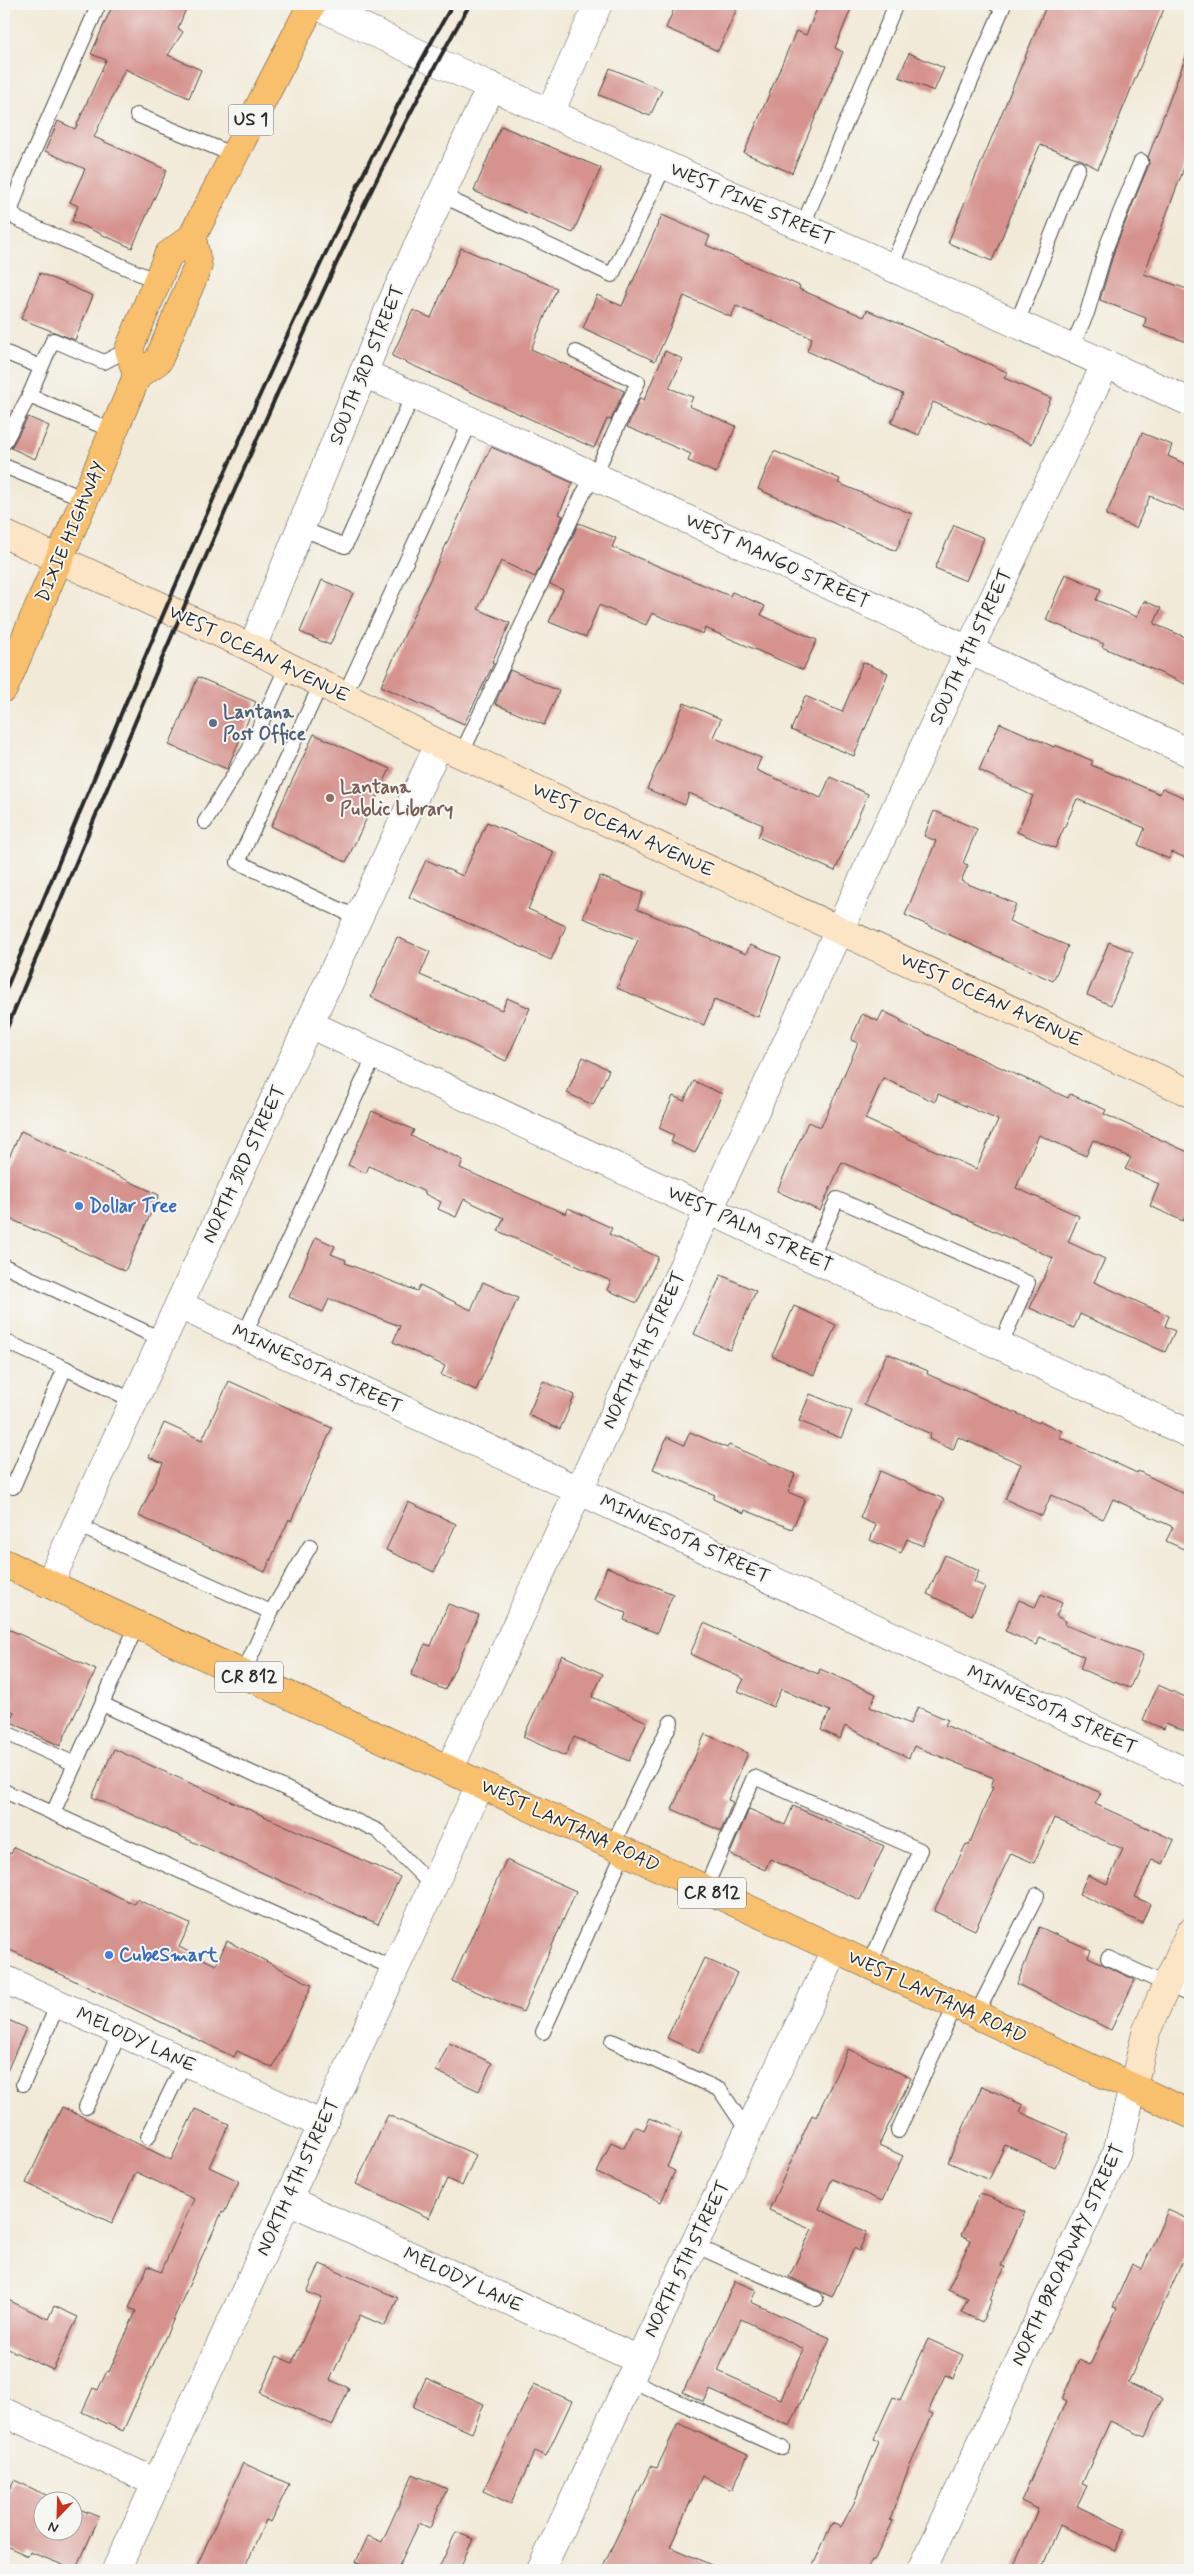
<svg xmlns="http://www.w3.org/2000/svg" width="1194" height="2574" font-family="Mynerve,sans-serif">
<style>
.building{fill:#d6938e;fill-rule:evenodd}
.lines{fill:none;stroke-linecap:round;stroke-linejoin:round}
.lane-casing{stroke:#494845;stroke-width:16}
.street-casing{stroke:#494845;stroke-width:29}
.secondary-casing{stroke:#494845;stroke-width:29}
.primary-casing{stroke:#494845;stroke-width:29}
.lane{stroke:#fff;stroke-width:14}
.street{stroke:#fff;stroke-width:28}
.secondary{stroke:#fce5c4;stroke-width:28}
.primary{stroke:#f8bf6c;stroke-width:28}
.rail{stroke:#2b2b2b;stroke-width:4}
.service-dot{fill:#5c6f8a;stroke:#f6f6f2;stroke-width:2}
.education-dot{fill:#8d6e63;stroke:#f6f6f2;stroke-width:2}
.shop-dot{fill:#3f7fe0;stroke:#f6f6f2;stroke-width:2}
.labels{text-anchor:middle;dominant-baseline:central;stroke-width:4;stroke-linejoin:round;paint-order:stroke}
.shield{fill:#f6f6f2;stroke:#686867;stroke-width:1}
.shield-label{font-size:18px;font-weight:bold;fill:#2b2b2b}
.street-label{font-size:19px;fill:#2b2b2b;stroke:#f6f6f2}
.service-label{font-size:19px;font-weight:bold;fill:#4e5e75;stroke:#f6f6f2;text-anchor:start}
.education-label{font-size:19px;font-weight:bold;fill:#785e54;stroke:#f6f6f2;text-anchor:start}
.shop-label{font-size:19px;font-weight:bold;fill:#366cbe;stroke:#f6f6f2;text-anchor:start}
</style>
<rect width="100%" height="100%" fill="#f6f6f2"/>
<filter id="ink" filterUnits="userSpaceOnUse"><feTurbulence type="fractalNoise" baseFrequency=".02" numOctaves="2"/><feDisplacementMap in="SourceGraphic" scale="10" xChannelSelector="R" yChannelSelector="G"/><feConvolveMatrix kernelMatrix="1 2 1 2 8 2 1 2 1" color-interpolation-filters="sRGB"/></filter>
<filter id="wash" filterUnits="userSpaceOnUse"><feTurbulence type="fractalNoise" baseFrequency=".0096" numOctaves="4" result="noise"/><feDisplacementMap in="SourceGraphic" scale="20" xChannelSelector="R" yChannelSelector="G"/><feGaussianBlur stdDeviation="1.12" result="paint"/><feColorMatrix in="noise" values="0 0 0 0 0 0 0 0 0 0 0 0 0 0 0 0 0 1.4 0 .05"/><feComposite in="paint" operator="in"/></filter>
<g filter="url(#wash)">
<rect width="100%" height="100%" fill="#f2ead8"/>
<g id="blocks">
<g class="building">
<polygon points="113,4 188,4 178,28 183,32 168,55 201,70 189,98 125,69 94,137 167,170 132,248 72,221 78,206 70,202 85,169 45,151 58,121 75,129 106,60 91,54"/>
<polygon points="676,4 739,4 718,51 666,28"/>
<polygon points="819,4 853,4 835,48 843,52 792,173 744,153 796,31 806,35"/>
<polygon points="1047,4 1166,4 1098,169 1082,160 1040,145 992,261 948,243"/>
<polygon points="1188,51 1190,51 1190,152 1144,274 1190,290 1190,343 1144,327 1146,318 1100,300 1115,248 1149,164 1148,157"/>
<polygon points="909,53 944,68 934,91 899,77"/>
<polygon points="610,68 662,90 650,116 599,95"/>
<polygon points="501,126 601,168 573,233 474,191"/>
<polygon points="662,215 710,236 706,245 800,286 799,289 864,317 867,310 907,327 1007,372 1004,378 1051,398 1032,444 933,402 919,435 891,423 903,394 807,351 812,338 736,306 731,317 684,296 655,361 583,328 597,295 622,306"/>
<polygon points="461,248 557,288 531,349 624,391 611,420 607,419 594,448 392,356 413,310 431,318"/>
<polygon points="40,273 93,296 75,340 21,319"/>
<polygon points="665,351 683,359 669,388 693,397 689,406 736,426 716,473 688,461 691,454 627,427 640,398 644,400"/>
<polygon points="28,417 49,426 35,459 11,448"/>
<polygon points="1142,433 1172,445 1168,456 1190,466 1190,513 1150,496 1136,528 1106,515"/>
<polygon points="491,447 573,483 559,514 563,516 535,577 501,561 478,609 510,623 492,662 494,663 464,724 381,686"/>
<polygon points="774,451 840,479 838,483 912,514 896,551 758,489"/>
<polygon points="579,523 616,538 612,547 730,596 732,592 765,606 761,615 817,640 803,670 705,628 703,634 652,613 646,625 599,605 586,637 549,622 563,590 550,584"/>
<polygon points="954,525 984,538 966,581 935,568"/>
<polygon points="1065,574 1101,589 1096,600 1137,617 1144,601 1161,608 1154,624 1190,639 1190,686 1102,647 1104,644 1046,620"/>
<polygon points="322,580 353,593 330,645 300,632"/>
<polygon points="863,662 888,673 854,756 791,730 805,696 842,712"/>
<polygon points="510,670 559,691 544,725 495,704"/>
<polygon points="198,677 256,702 227,769 169,745"/>
<polygon points="684,703 721,719 713,737 761,758 756,770 821,798 830,777 868,794 835,871 758,837 763,825 689,793 685,805 647,789"/>
<polygon points="1000,723 1054,747 1055,745 1093,761 1091,765 1160,794 1162,788 1190,800 1190,860 1172,852 1169,859 1138,845 1145,828 1077,799 1055,848 1017,832 1033,796 979,770"/>
<polygon points="314,734 390,769 346,862 271,826"/>
<polygon points="934,811 977,829 963,863 968,865 961,881 1016,904 1009,921 1068,946 1053,981 905,915 936,841 924,836"/>
<polygon points="487,822 554,852 528,909 566,926 551,960 409,897 426,860 463,876"/>
<polygon points="600,876 643,893 637,909 746,954 750,945 781,957 758,1017 714,1000 704,1025 617,988 638,940 583,918"/>
<polygon points="397,937 430,952 420,975 502,1010 507,998 530,1008 506,1061 371,997"/>
<polygon points="1109,942 1133,952 1111,1005 1087,995"/>
<path d="M 883,1011 L 901,1020 L 900,1022 L 1068,1098 L 1070,1094 L 1106,1110 L 1104,1114 L 1190,1153 L 1190,1204 L 1183,1221 L 1150,1206 L 1159,1184 L 1125,1169 L 1131,1158 L 1093,1140 L 1086,1156 L 1039,1135 L 1016,1188 L 1079,1216 L 1068,1242 L 1105,1259 L 1094,1282 L 1169,1316 L 1165,1326 L 1175,1331 L 1165,1352 L 1080,1314 L 1074,1328 L 1030,1308 L 1053,1258 L 842,1162 L 820,1211 L 777,1191 L 808,1122 L 821,1127 L 858,1043 L 851,1040 L 862,1014 L 878,1021 ZM 883,1078 L 935,1102 L 938,1094 L 998,1120 L 976,1169 L 865,1119 Z"/>
<polygon points="583,1057 609,1070 593,1105 567,1093"/>
<polygon points="694,1081 722,1094 695,1153 671,1142 674,1135 659,1128 673,1096 684,1101"/>
<polygon points="372,1111 414,1130 411,1136 463,1160 460,1168 566,1214 568,1208 612,1228 609,1234 658,1257 637,1303 607,1290 611,1281 498,1231 504,1218 464,1199 456,1217 438,1209 441,1202 425,1194 425,1192 369,1166 366,1173 348,1165"/>
<polygon points="21,1131 159,1195 125,1271 4,1216 4,1168"/>
<polygon points="316,1237 335,1246 331,1254 346,1260 345,1263 417,1291 420,1285 471,1310 483,1282 518,1298 476,1390 441,1375 445,1366 393,1342 400,1326 329,1299 323,1312 289,1297"/>
<polygon points="721,1275 756,1291 730,1350 694,1334"/>
<polygon points="794,1306 836,1325 814,1375 772,1356"/>
<polygon points="887,1353 928,1371 927,1374 1039,1423 1040,1421 1062,1431 1059,1437 1137,1473 1138,1471 1187,1495 1190,1488 1190,1552 1166,1541 1173,1527 1113,1499 1103,1519 1051,1495 1042,1516 1005,1499 1021,1464 958,1437 953,1450 929,1439 931,1434 864,1405"/>
<polygon points="229,1381 332,1428 291,1521 289,1519 265,1572 139,1516 163,1463 149,1457 164,1423 202,1440"/>
<polygon points="543,1381 575,1395 560,1429 528,1415"/>
<polygon points="810,1394 852,1411 841,1438 799,1421"/>
<polygon points="690,1432 727,1448 729,1445 795,1474 788,1492 805,1499 792,1529 745,1510 744,1513 713,1499 715,1495 653,1469 667,1437 684,1445"/>
<polygon points="880,1471 944,1499 923,1546 907,1539 901,1553 870,1540 876,1525 860,1518"/>
<polygon points="408,1502 456,1524 434,1572 386,1550"/>
<polygon points="945,1555 979,1571 974,1582 985,1587 972,1615 927,1594"/>
<polygon points="607,1567 673,1594 657,1633 624,1620 626,1613 594,1600"/>
<polygon points="1041,1594 1062,1603 1056,1616 1066,1621 1065,1625 1143,1655 1130,1688 1080,1669 1084,1657 1040,1637 1037,1645 1005,1631 1019,1600 1035,1607"/>
<polygon points="448,1604 479,1615 445,1690 411,1675 425,1644 431,1646"/>
<polygon points="704,1623 818,1674 820,1669 876,1694 870,1707 910,1724 918,1707 948,1720 945,1725 1101,1793 1095,1804 1174,1840 1163,1864 1152,1859 1135,1897 1150,1904 1142,1923 1079,1894 1088,1875 1107,1884 1123,1849 1054,1818 1034,1863 1011,1853 975,1930 934,1911 966,1844 969,1845 993,1787 991,1786 994,1778 914,1746 909,1758 845,1726 840,1739 821,1730 830,1711 781,1689 773,1707 738,1691 744,1679 690,1654"/>
<polygon points="4,1627 96,1670 60,1746 9,1721 14,1712 4,1707"/>
<polygon points="562,1655 603,1674 592,1697 647,1722 629,1761 574,1737 565,1756 523,1737"/>
<polygon points="1158,1685 1190,1699 1190,1733 1166,1723 1164,1729 1143,1720"/>
<polygon points="705,1734 748,1753 728,1800 733,1802 721,1831 672,1809"/>
<polygon points="114,1749 400,1877 378,1924 92,1797"/>
<polygon points="793,1806 884,1846 860,1900 770,1859 765,1870 730,1854 749,1809 785,1825"/>
<polygon points="14,1847 134,1904 136,1899 190,1924 179,1947 216,1965 227,1941 312,1985 273,2068 237,2051 234,2057 4,1947 4,1850 11,1854"/>
<polygon points="506,1860 576,1891 523,2012 452,1981"/>
<polygon points="1039,1927 1091,1950 1088,1957 1135,1980 1111,2030 1017,1984"/>
<polygon points="704,1958 737,1973 699,2053 667,2038"/>
<polygon points="4,2018 26,2028 4,2078"/>
<polygon points="449,2043 492,2063 479,2091 436,2071"/>
<polygon points="848,2049 911,2078 879,2145 903,2156 882,2201 832,2179 819,2209 867,2232 859,2251 854,2248 832,2297 789,2277 812,2229 769,2210 812,2115 816,2117"/>
<polygon points="982,2086 1023,2105 1020,2112 1069,2134 1055,2167 1005,2145 989,2180 948,2162"/>
<polygon points="62,2107 171,2160 195,2109 229,2124 209,2167 239,2181 224,2213 222,2212 123,2431 82,2412 93,2388 98,2390 107,2371 109,2372 136,2311 129,2308 148,2266 161,2272 194,2199 136,2172 112,2223 26,2183"/>
<polygon points="388,2115 476,2155 462,2186 447,2179 429,2218 356,2184"/>
<polygon points="650,2118 682,2133 667,2167 675,2171 661,2202 597,2173 611,2142 624,2148 635,2126 644,2130"/>
<polygon points="980,2193 1025,2212 1001,2266 1005,2267 990,2299 992,2300 982,2322 961,2312 968,2298 948,2289 971,2240 961,2235"/>
<polygon points="1168,2210 1190,2220 1190,2256 1186,2254 1128,2383 1162,2399 1145,2437 1110,2421 1082,2484 1087,2486 1077,2506 1125,2529 1115,2550 1060,2525 1041,2570 1012,2570 1038,2509 1021,2501 1066,2401 1062,2399 1079,2360 1090,2365 1117,2308 1113,2307 1132,2264 1142,2269"/>
<polygon points="320,2264 398,2298 385,2326 360,2315 330,2380 349,2388 333,2425 260,2393 277,2356 292,2363 322,2298 307,2292"/>
<path d="M 735,2281 L 756,2290 L 751,2302 L 830,2338 L 790,2426 L 710,2390 L 704,2402 L 683,2392 ZM 741,2319 L 804,2349 L 781,2399 L 718,2371 Z"/>
<polygon points="4,2298 48,2319 54,2306 78,2317 53,2370 4,2347"/>
<polygon points="928,2339 963,2355 953,2378 945,2375 928,2412 933,2414 909,2467 890,2520 893,2521 874,2561 872,2560 867,2570 811,2570 832,2523 841,2527 854,2503 879,2442 874,2439 893,2397 900,2400"/>
<polygon points="426,2378 484,2404 472,2433 413,2407"/>
<polygon points="534,2384 572,2401 546,2456 535,2451 511,2504 483,2491"/>
<polygon points="678,2423 748,2455 732,2490 702,2476 670,2547 723,2570 601,2570 651,2466 657,2468"/>
<polygon points="243,2463 289,2484 271,2522 266,2520 244,2570 195,2570"/>
<polygon points="413,2474 447,2489 430,2528 419,2523 397,2570 373,2570 356,2562 368,2536 382,2542"/>
<polygon points="14,2480 61,2502 42,2502 42,2532 72,2532 72,2506 99,2517 76,2570 30,2552 28,2556 4,2545 4,2502"/>
<polygon points="456,2532 473,2539 459,2570 438,2570"/>
</g>
</g>
</g>
<g filter="url(#ink)">
<use href="#blocks" fill-opacity="0" stroke="#494845" stroke-width="1"/>
<g class="lines">
<defs>
<g id="lane">
<polyline points="99,4 22,178 11,210 17,219 156,281"/>
<polyline points="137,115 234,155"/>
<polyline points="441,195 612,275 665,165"/>
<polyline points="802,227 896,4"/>
<polyline points="891,267 1003,7 995,4"/>
<polyline points="1017,323 1078,168"/>
<polyline points="1071,348 1087,313 1107,245 1141,161"/>
<polyline points="4,352 41,367"/>
<polyline points="114,431 29,396 53,340 104,362 129,349"/>
<polyline points="4,443 29,396"/>
<polyline points="4,466 85,499"/>
<polyline points="300,528 345,546 413,395"/>
<polyline points="321,684 238,862 358,918"/>
<polyline points="344,696 471,421"/>
<polyline points="461,755 583,494 594,476 638,382 576,352"/>
<polyline points="205,822 249,750 287,666"/>
<polyline points="811,1258 837,1199 1028,1283 1000,1346"/>
<polyline points="4,1266 163,1340"/>
<polyline points="244,1335 375,1055"/>
<polyline points="4,1341 65,1368 13,1487 4,1483"/>
<polyline points="65,1368 134,1401"/>
<polyline points="77,1525 271,1612"/>
<polyline points="243,1674 271,1612 310,1546"/>
<polyline points="102,1704 378,1831 433,1887"/>
<polyline points="4,1732 75,1764 137,1625"/>
<polyline points="4,1791 395,1969"/>
<polyline points="53,1813 75,1764"/>
<polyline points="612,1846 671,1722"/>
<polyline points="705,1889 754,1777 920,1850 869,1966"/>
<polyline points="1108,1958 1190,1995"/>
<polyline points="976,2015 1037,1895"/>
<polyline points="543,2032 624,1852"/>
<polyline points="612,2041 720,2090 748,2132"/>
<polyline points="23,2084 58,2004"/>
<polyline points="86,2107 120,2032"/>
<polyline points="898,2131 955,2006"/>
<polyline points="148,2137 185,2062"/>
<polyline points="694,2245 816,2299"/>
<polyline points="630,2380 782,2448"/>
</g>
<g id="street">
<polyline points="314,4 437,62 1190,402"/>
<polyline points="550,113 598,4"/>
<polyline points="363,373 566,463 1190,753"/>
<polyline points="252,648 392,302 491,86"/>
<polyline points="309,1024 1190,1434"/>
<polyline points="179,1305 1190,1774"/>
<polyline points="49,1584 439,744"/>
<polyline points="449,1770 969,650 1105,365"/>
<polyline points="4,1979 323,2125"/>
<polyline points="288,2200 639,2360"/>
<polyline points="4,2412 157,2483"/>
<polyline points="116,2570 480,1785"/>
<polyline points="541,2570 639,2360 835,1950"/>
<polyline points="922,2570 1117,2152 1133,2087"/>
</g>
<g id="secondary">
<polyline points="4,534 252,648 439,744 1190,1093"/>
<polyline points="1133,2087 1146,2032 1190,1932"/>
</g>
<g id="primary">
<polyline points="137,376 129,349 168,255 192,237 312,4"/>
<polyline points="4,688 137,376 158,361 198,266 192,237"/>
<polyline points="4,1563 1190,2114"/>
</g>
</defs>
<use href="#lane" class="lane-casing"/>
<use href="#street" class="street-casing"/>
<use href="#secondary" class="secondary-casing"/>
<use href="#primary" class="primary-casing"/>
<use href="#lane" class="lane"/>
<use href="#street" class="street"/>
<use href="#secondary" class="secondary"/>
<use href="#primary" class="primary"/>
<g class="rail">
<path d="M 4,994 C 96,774 186,553 287,336 C 339,224 391,111 453,4"/>
<path d="M 4,1035 C 83,846 161,657 244,469 C 313,311 384,153 470,4"/>
</g>
</g>
</g>
<circle class="service-dot" cx="213" cy="723" r="5"/>
<circle class="education-dot" cx="330" cy="798" r="5"/>
<g class="shop-dot">
<circle cx="79" cy="1206" r="5"/>
<circle cx="109" cy="1955" r="5"/>
</g>
<g class="labels">
<g class="shield">
<rect x="228.5" y="104.5" width="45" height="31" rx="4"/>
<rect x="215" y="1661.5" width="68" height="31" rx="4"/>
<rect x="678" y="1877.5" width="68" height="31" rx="4"/>
</g>
<g class="shield-label">
<text x="251" y="120">US 1</text>
<text x="249" y="1677">CR 812</text>
<text x="712" y="1893">CR 812</text>
</g>
<g class="street-label">
<text transform="translate(752 204) rotate(24)">WEST PINE STREET</text>
<text transform="translate(367 365) rotate(-68)">SOUTH 3RD STREET</text>
<text transform="translate(71 532) rotate(-67)">DIXIE HIGHWAY</text>
<text transform="translate(777 561) rotate(25)">WEST MANGO STREET</text>
<text transform="translate(971 647) rotate(-65)">SOUTH 4TH STREET</text>
<text transform="translate(259 654) rotate(26)">WEST OCEAN AVENUE</text>
<text transform="translate(623 830) rotate(25)">WEST OCEAN AVENUE</text>
<text transform="translate(991 1000) rotate(25)">WEST OCEAN AVENUE</text>
<text transform="translate(244 1164) rotate(-65)">NORTH 3RD STREET</text>
<text transform="translate(750 1229) rotate(25)">WEST PALM STREET</text>
<text transform="translate(644 1350) rotate(-65)">NORTH 4TH STREET</text>
<text transform="translate(317 1369) rotate(25)">MINNESOTA STREET</text>
<text transform="translate(685 1539) rotate(25)">MINNESOTA STREET</text>
<text transform="translate(1052 1710) rotate(25)">MINNESOTA STREET</text>
<text transform="translate(570 1826) rotate(25)">WEST LANTANA ROAD</text>
<text transform="translate(937 1997) rotate(25)">WEST LANTANA ROAD</text>
<text transform="translate(136 2040) rotate(25)">MELODY LANE</text>
<text transform="translate(298 2177) rotate(-65)">NORTH 4TH STREET</text>
<text transform="translate(1068 2255) rotate(-65)">NORTH BROADWAY STREET</text>
<text transform="translate(687 2259) rotate(-64)">NORTH 5TH STREET</text>
<text transform="translate(463 2280) rotate(25)">MELODY LANE</text>
</g>
<g class="service-label">
<text x="223" y="712">Lantana<tspan x="223" dy="22">Post Office</tspan></text>
</g>
<g class="education-label">
<text x="340" y="787">Lantana<tspan x="340" dy="22">Public Library</tspan></text>
</g>
<g class="shop-label">
<text x="89" y="1206">Dollar Tree</text>
<text x="119" y="1955">CubeSmart</text>
</g>
</g>
<rect width="1194" height="2574" fill="none" stroke="#f6f6f2" stroke-width="20"/>
<g transform="translate(58 2516) rotate(203)"><circle r="24" fill="#f6f6f2" stroke="#a5a5a2"/>
<path d="M0-4L9 19L0 12L-9 19Z" fill="#c8321e"/>
<text y="-8" font-size="14" font-weight="bold" text-anchor="middle" fill="#2b2b2b">N</text>
</g>
</svg>
